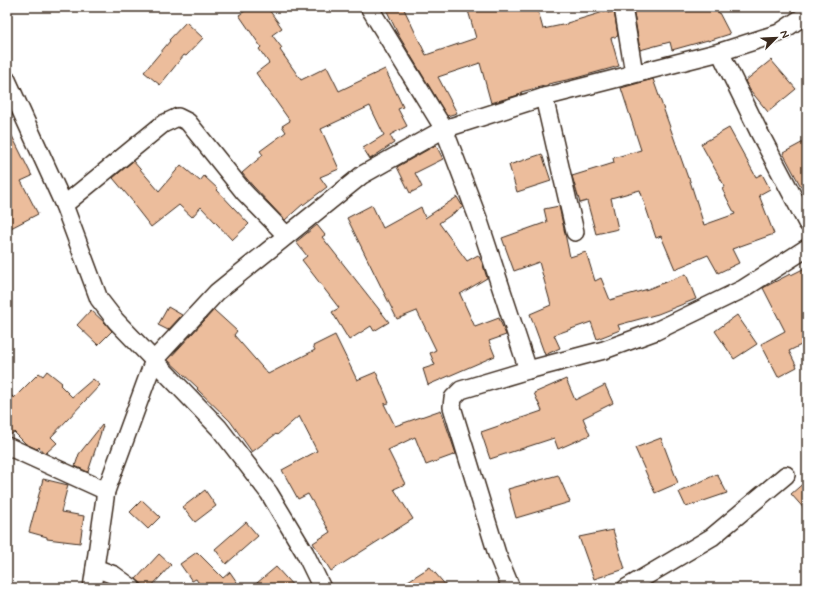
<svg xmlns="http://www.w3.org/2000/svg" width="814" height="595" font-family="Mynerve,sans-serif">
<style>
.building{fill:#ecbd9c;stroke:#3b2a1e}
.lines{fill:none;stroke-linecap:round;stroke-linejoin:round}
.minor-casing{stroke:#3b2a1e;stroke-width:20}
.minor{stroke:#fff;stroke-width:17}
</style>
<rect width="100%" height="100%" fill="#fff"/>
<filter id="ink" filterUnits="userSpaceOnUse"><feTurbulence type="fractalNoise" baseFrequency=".025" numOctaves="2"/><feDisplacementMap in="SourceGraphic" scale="8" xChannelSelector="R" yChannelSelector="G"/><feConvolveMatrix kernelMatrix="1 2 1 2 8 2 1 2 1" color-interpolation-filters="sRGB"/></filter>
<g filter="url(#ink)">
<g class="building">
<polygon points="251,7 267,7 282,28 272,35 282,48 280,50 301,80 327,67 339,91 385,69 403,107 398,109 407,126 390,135 394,143 370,159 363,148 384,135 370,106 321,129 339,169 320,177 327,187 303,205 303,204 285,220 252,185 242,173 263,155 260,151 286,132 282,126 290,121 256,73 269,63 259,49 261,47 239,15"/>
<polygon points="385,7 403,7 426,55 476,38 467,7 537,7 543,29 567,24 567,23 607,11 608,13 614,11 618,36 611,38 619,66 576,78 548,84 548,85 521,92 522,94 491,103 480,63 438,77 457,113 447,116 399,36"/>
<polygon points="633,7 716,7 730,34 708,41 708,40 672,50 670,42 640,50"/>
<polygon points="186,22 203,38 186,56 184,55 160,85 144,72 170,41 169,40"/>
<polygon points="771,60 796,89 768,112 750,90 745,81"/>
<polygon points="653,79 688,178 689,178 704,225 735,214 722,189 725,187 701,144 729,128 756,177 762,174 770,189 759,195 774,234 732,249 739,263 718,273 708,255 675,269 661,236 656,238 640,190 611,198 618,229 596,234 587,201 580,203 572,176 614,163 613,158 641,150 621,88"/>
<polygon points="7,126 32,176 21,181 38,214 7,230"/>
<polygon points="807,140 807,198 783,153"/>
<polygon points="436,145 443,159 415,173 422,187 410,193 397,167"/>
<polygon points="542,154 551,181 517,192 509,165"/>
<polygon points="133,161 159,191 181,165 200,181 204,176 218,189 217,190 249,224 232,240 201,207 192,217 179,205 151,227 133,204 134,203 113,178"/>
<polygon points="457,197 463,207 439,223 467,261 478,255 482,262 487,278 460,294 475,327 499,318 506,335 489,341 495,356 428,385 423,369 435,365 430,353 436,350 417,311 397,319 347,218 372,205 383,228 421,207 425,218"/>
<polygon points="559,206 570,257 586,252 595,281 601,278 610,300 648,289 686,274 696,299 658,314 618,325 620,330 597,339 591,322 554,335 560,348 545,355 530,314 551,305 539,262 514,271 502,238 547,222 544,209"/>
<polygon points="317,225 325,235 322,237 389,322 374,331 371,326 349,340 332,312 339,308 302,260 307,256 296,242"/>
<polygon points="807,267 807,342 789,351 797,367 778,377 761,344 785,331 763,288 790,274 791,275"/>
<polygon points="168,307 182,315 168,330 158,325"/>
<polygon points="91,310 105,323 112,331 98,345 77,325"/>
<polygon points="214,310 237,331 234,335 268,374 315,350 313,346 335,335 357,380 376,372 389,403 384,404 395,426 441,410 456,454 426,465 415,437 388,450 405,484 394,489 413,519 331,571 313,543 330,532 308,494 298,499 282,470 317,451 299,416 277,435 276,434 252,452 230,421 197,389 198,388 168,360"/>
<polygon points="737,315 757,344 734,359 715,331"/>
<polygon points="47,371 62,383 60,385 72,397 93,379 100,385 51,437 57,443 46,453 43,452 39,447 37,449 26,444 14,432 9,436 7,436 7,391 14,398 39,373 43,376"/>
<polygon points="566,379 575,400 605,385 613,403 583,418 590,435 558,449 554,438 490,459 481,432 542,411 534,393"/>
<polygon points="102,425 103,426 88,472 75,466 79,454"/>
<polygon points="661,438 678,483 655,493 635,448"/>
<polygon points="717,474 727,493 686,507 679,492"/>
<polygon points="558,475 570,502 516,518 508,489"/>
<polygon points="43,479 68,485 61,512 84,516 80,543 47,539 47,537 29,532"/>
<polygon points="807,480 807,512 791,494"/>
<polygon points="205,490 216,506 195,522 183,507"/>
<polygon points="142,500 160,517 148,529 130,512"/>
<polygon points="246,522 258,536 226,564 215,549"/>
<polygon points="613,530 625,569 594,579 579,537"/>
<polygon points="197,552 223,578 230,572 241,588 202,588 196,579 192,581 180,564"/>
<polygon points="159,554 171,565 150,588 147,588 136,579"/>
<polygon points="276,567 295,588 251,588"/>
<polygon points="430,567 448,588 397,588"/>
</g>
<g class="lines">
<defs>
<g id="minor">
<polyline points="369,7 444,129 479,221 528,370"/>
<polyline points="623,7 634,73"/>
<polyline points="720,52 759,132 807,223"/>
<polyline points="7,80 64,205 99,299 116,321 219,428 269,493 305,553 322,588"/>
<polyline points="544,97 575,232"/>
<polyline points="64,205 163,124 178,117 188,122 244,192 286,235"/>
<polyline points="7,446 106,491"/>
<polyline points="95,568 114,575 132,588"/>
<polyline points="92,588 106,491 154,360 217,292 362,175 444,129 544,97 720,52 779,33 807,14"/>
<polyline points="511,588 497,554 452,407 453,398 461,390 528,370 604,350 656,331 743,289 807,248"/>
<polyline points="626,588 712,537 786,475"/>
</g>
</defs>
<use href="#minor" class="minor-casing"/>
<use href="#minor" class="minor"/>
</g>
</g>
<rect width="814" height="595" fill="none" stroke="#fff" stroke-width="24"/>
<rect x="12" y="12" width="790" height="571" fill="none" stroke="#3b2a1e" stroke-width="1.5" filter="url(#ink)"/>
<g transform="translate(776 38) rotate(66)" stroke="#ffffff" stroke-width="3" paint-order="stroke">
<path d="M0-3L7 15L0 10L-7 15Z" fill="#3b2a1e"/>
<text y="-6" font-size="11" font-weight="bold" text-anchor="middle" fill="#3b2a1e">N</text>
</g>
</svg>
